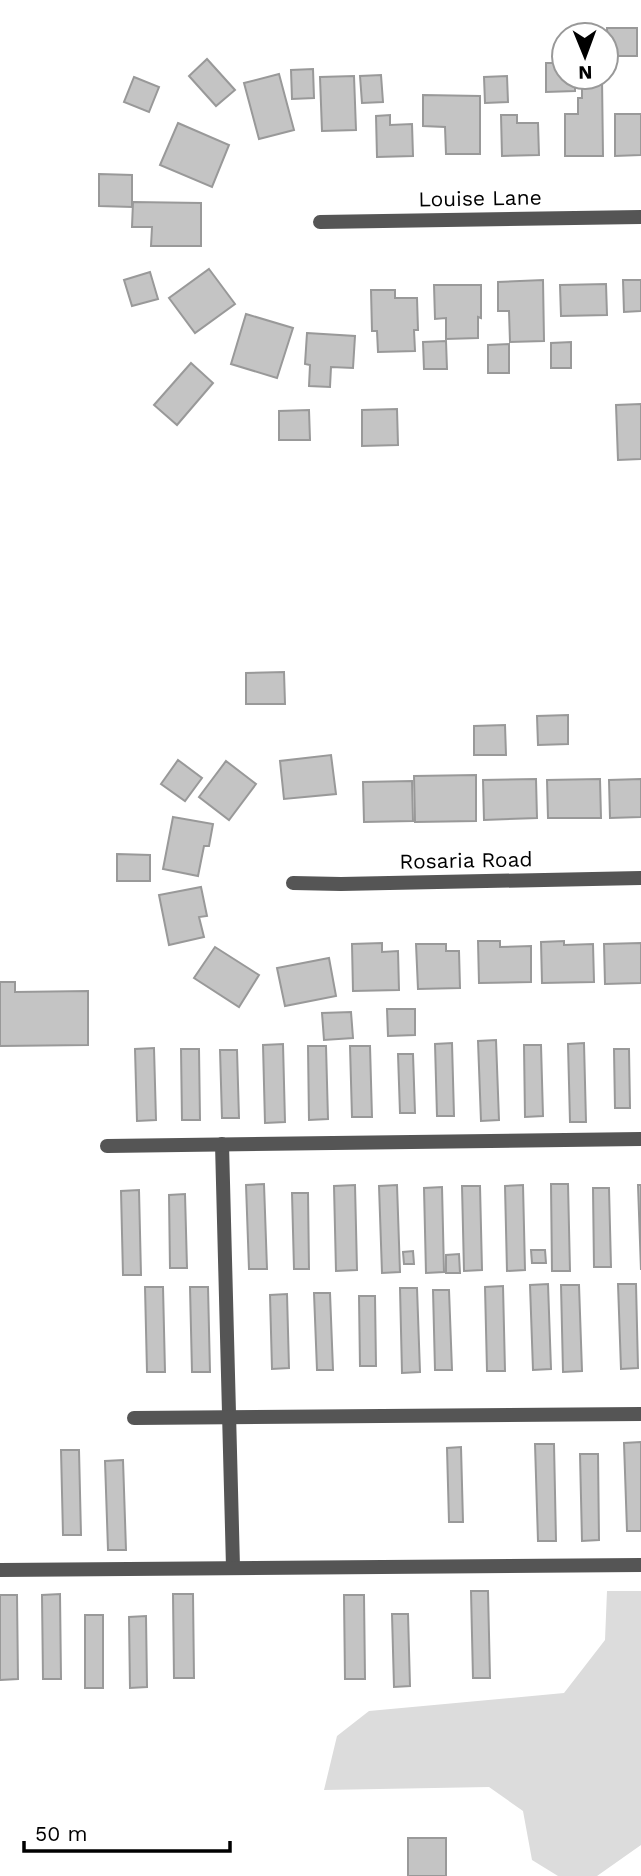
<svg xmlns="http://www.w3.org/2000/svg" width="641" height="1876" font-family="'Work Sans',sans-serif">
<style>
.green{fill:#dcdcdc}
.building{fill:#c4c4c4;stroke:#999;stroke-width:2}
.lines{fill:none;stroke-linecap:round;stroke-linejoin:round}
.lane{stroke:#555;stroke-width:14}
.street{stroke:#555;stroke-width:14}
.labels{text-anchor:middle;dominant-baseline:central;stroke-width:5;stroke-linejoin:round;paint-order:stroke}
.street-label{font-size:21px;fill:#000;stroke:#fff}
</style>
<rect width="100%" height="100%" fill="#fff"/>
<polygon class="green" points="607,1591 641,1591 641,1845 597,1876 558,1876 532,1860 523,1811 489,1787 324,1790 337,1736 369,1711 564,1693 605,1640"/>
<g class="building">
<polygon points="607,28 637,28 637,56 608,56"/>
<polygon points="207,59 235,90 216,106 189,76"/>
<polygon points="546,63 564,63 564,77 575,77 575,91 546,92"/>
<polygon points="313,69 314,98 292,99 291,70"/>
<polygon points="279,74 294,130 259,139 244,83"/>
<polygon points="381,75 383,102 362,103 360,76"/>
<polygon points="354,76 356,130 322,131 320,77"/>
<polygon points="507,76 508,102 485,103 484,77"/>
<polygon points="134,77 159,87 149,112 124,102"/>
<polygon points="582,78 602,78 603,156 565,156 565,114 578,114 578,98 582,98"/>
<polygon points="423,95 480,96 480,154 446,154 445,127 423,126"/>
<polygon points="615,114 641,114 641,155 615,156"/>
<polygon points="390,115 390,125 412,124 413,156 377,157 376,116"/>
<polygon points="501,115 517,115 517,123 538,123 539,155 502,156"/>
<polygon points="178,123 229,145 212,187 160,165"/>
<polygon points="99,174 132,175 132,207 99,206"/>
<polygon points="133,202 201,203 201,246 151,246 152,227 132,227"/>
<polygon points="209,269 235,304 195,333 169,298"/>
<polygon points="150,272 158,299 132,306 124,280"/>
<polygon points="543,280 544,341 510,342 509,311 498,311 498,282"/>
<polygon points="623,280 641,280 641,311 624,312"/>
<polygon points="606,284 607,315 561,316 560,285"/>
<polygon points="434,285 481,285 481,318 478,317 478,338 446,339 446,318 435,319"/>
<polygon points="371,290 395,290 395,298 417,298 418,330 414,330 415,351 378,352 377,331 372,331"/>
<polygon points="246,314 293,328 277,378 231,364"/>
<polygon points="307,333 355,336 353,368 331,367 330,387 309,386 310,365 305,364"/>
<polygon points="446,341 447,369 424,369 423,342"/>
<polygon points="571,342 571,368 551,368 551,343"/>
<polygon points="509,344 509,373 488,373 488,345"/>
<polygon points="191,363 213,383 177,425 154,405"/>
<polygon points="641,404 641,459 618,460 616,405"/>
<polygon points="397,409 398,445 362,446 362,410"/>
<polygon points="309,410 310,440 279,440 279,411"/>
<polygon points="284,672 285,704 246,704 246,673"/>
<polygon points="568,715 568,744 538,745 537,716"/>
<polygon points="505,725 506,755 474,755 474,726"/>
<polygon points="331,755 336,794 284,799 280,761"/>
<polygon points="178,760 202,778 185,801 161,784"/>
<polygon points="226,761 256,784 229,820 199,797"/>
<polygon points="476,775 476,821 415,822 414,776"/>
<polygon points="536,779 537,818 484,820 483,780"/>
<polygon points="600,779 601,818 548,818 547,780"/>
<polygon points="641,779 641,817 610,818 609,780"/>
<polygon points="412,781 413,821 364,822 363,782"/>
<polygon points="173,817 213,824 209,846 204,846 198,876 163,869"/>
<polygon points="117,854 150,855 150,881 117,881"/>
<polygon points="201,887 207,916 199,917 204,937 169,945 159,895"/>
<polygon points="478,941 500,941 500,947 531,946 531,982 479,983"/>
<polygon points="564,941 564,945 593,944 594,982 542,983 541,942"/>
<polygon points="382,943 382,952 398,951 399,990 353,991 352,944"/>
<polygon points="641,943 641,983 605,984 604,944"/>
<polygon points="416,944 446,944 446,951 459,951 460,988 418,989"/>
<polygon points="215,947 259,975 239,1007 194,978"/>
<polygon points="329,958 336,996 285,1006 277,968"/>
<polygon points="0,982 15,982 15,992 88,991 88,1045 0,1046"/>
<polygon points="387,1009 415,1009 415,1035 388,1036"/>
<polygon points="351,1012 353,1038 324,1040 322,1013"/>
<polygon points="496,1040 499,1120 481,1121 478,1041"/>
<polygon points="452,1043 454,1116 437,1116 435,1044"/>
<polygon points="584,1043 586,1122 570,1122 568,1044"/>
<polygon points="283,1044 285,1122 265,1123 263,1045"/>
<polygon points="524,1045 541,1045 543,1116 525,1117"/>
<polygon points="308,1046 326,1046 328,1119 309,1120"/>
<polygon points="350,1046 370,1046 372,1117 352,1117"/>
<polygon points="154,1048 156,1120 137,1121 135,1049"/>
<polygon points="181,1049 199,1049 200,1120 182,1120"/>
<polygon points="614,1049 629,1049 630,1108 615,1108"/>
<polygon points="220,1050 237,1050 239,1118 222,1118"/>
<polygon points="398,1054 413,1054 415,1113 400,1113"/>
<polygon points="264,1184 267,1269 249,1269 246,1185"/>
<polygon points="551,1184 568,1184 570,1271 552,1271"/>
<polygon points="355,1185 357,1270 336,1271 334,1186"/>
<polygon points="397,1185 400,1272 382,1273 379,1186"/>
<polygon points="523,1185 525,1270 507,1271 505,1186"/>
<polygon points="638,1185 641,1185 641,1270"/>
<polygon points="462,1186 480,1186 482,1270 464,1271"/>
<polygon points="442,1187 444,1272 426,1273 424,1188"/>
<polygon points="593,1188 609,1188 611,1267 594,1267"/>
<polygon points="139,1190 141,1275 123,1275 121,1191"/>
<polygon points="292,1193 308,1193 309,1269 294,1269"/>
<polygon points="185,1194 187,1268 170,1268 169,1195"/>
<polygon points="531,1250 545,1250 546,1263 532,1263"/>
<polygon points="413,1251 414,1264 404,1264 403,1252"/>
<polygon points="459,1254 460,1273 446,1273 446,1255"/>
<polygon points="548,1284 551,1369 533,1370 530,1285"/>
<polygon points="618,1284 636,1284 638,1368 621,1369"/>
<polygon points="561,1285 579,1285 582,1371 563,1372"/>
<polygon points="503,1286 505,1371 487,1371 485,1287"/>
<polygon points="145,1287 163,1287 165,1372 147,1372"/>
<polygon points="190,1287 208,1287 210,1372 192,1372"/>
<polygon points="400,1288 417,1288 420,1372 402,1373"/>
<polygon points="433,1290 449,1290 452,1370 435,1370"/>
<polygon points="314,1293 330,1293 333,1370 317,1370"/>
<polygon points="287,1294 289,1368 272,1369 270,1295"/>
<polygon points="359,1296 375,1296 376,1366 360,1366"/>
<polygon points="641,1442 641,1531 627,1531 624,1443"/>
<polygon points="535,1444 554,1444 556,1541 538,1541"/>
<polygon points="461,1447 463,1522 449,1522 447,1448"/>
<polygon points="61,1450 79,1450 81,1535 63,1535"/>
<polygon points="580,1454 598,1454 599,1540 582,1541"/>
<polygon points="123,1460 126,1550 108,1550 105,1461"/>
<polygon points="471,1591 488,1591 490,1678 473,1678"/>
<polygon points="60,1594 61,1679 43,1679 42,1595"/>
<polygon points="173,1594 193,1594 194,1678 174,1678"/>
<polygon points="0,1595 17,1595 18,1679 0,1680"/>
<polygon points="344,1595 364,1595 365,1679 345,1679"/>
<polygon points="392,1614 408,1614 410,1686 394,1687"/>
<rect x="85" y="1615" width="18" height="73"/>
<polygon points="146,1616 147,1687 130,1688 129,1617"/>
<rect x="408" y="1838" width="38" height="38"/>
</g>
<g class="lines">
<g class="lane">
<polyline points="222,1144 233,1567"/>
<polyline points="107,1146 641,1139"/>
<polyline points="134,1418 641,1414"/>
<polyline points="0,1570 641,1565"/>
</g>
<g class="street">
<polyline points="320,222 641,217"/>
<polyline points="293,883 341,884 641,878"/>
</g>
</g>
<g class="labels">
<g class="street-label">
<text transform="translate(480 198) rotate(-1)">Louise Lane</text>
<text transform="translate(466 860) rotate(-1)">Rosaria Road</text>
</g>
</g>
<g transform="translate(585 56) rotate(179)"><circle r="33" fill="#ffffff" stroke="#999999" stroke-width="2"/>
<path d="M0-5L12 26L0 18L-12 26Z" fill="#000000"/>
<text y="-10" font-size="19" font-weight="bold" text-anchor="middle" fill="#000000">N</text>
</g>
<path d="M24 1841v10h206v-10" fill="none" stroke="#000000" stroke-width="3.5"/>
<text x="35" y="1841" font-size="21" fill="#000000" stroke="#ffffff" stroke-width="5" paint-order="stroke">50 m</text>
</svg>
